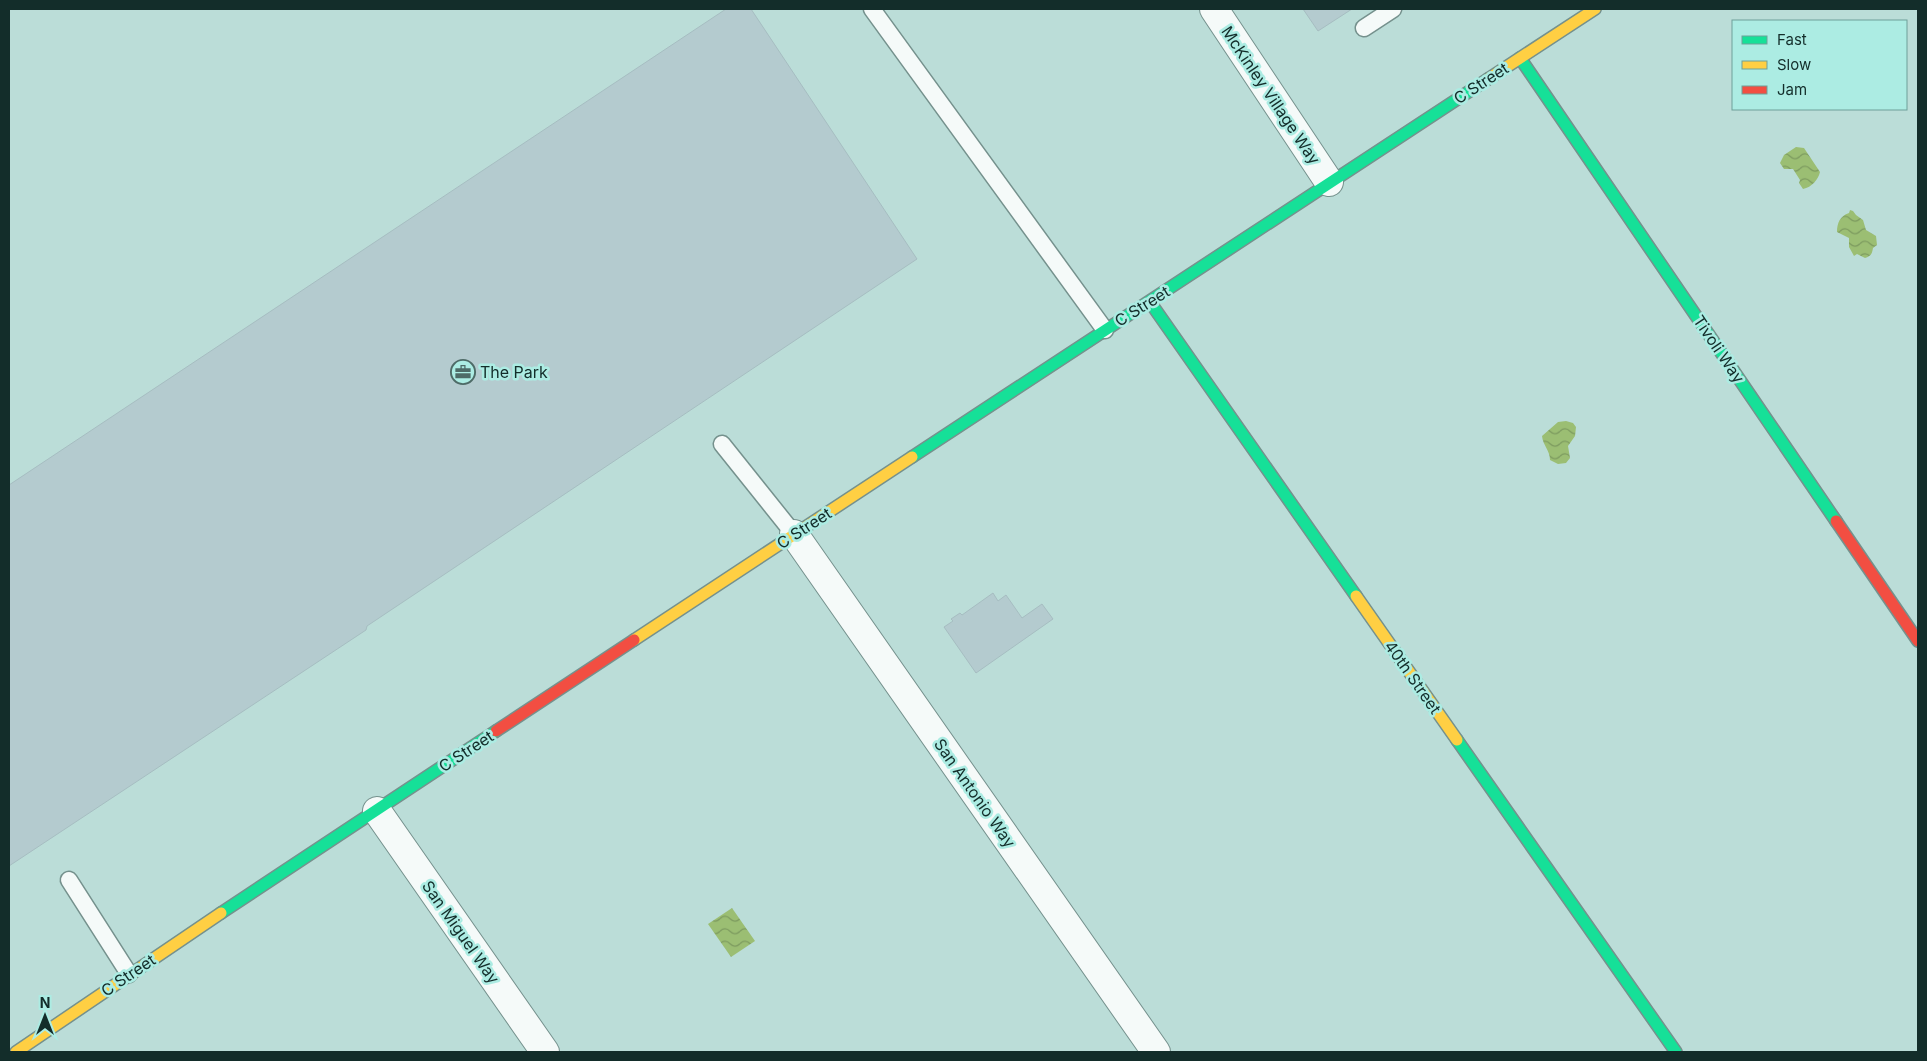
<svg xmlns="http://www.w3.org/2000/svg" width="1927" height="1061" font-family="Inter,sans-serif">
<style>
.water{fill:url(#water-waves)}
.building{fill:#b4cbcf;stroke:#a6bdc1}
.lines{fill:none;stroke-linecap:round;stroke-linejoin:round}
.lane-casing{stroke:#75918d;stroke-width:19}
.street-casing{stroke:#75918d;stroke-width:30}
.fast-casing{stroke:#75918d;stroke-width:14}
.slow-casing{stroke:#75918d;stroke-width:14}
.jam-casing{stroke:#75918d;stroke-width:14}
.lane{stroke:#f5faf9;stroke-width:16}
.street{stroke:#f5faf9;stroke-width:28}
.fast{stroke:#16e098;stroke-width:11}
.slow{stroke:#ffcf43;stroke-width:11}
.jam{stroke:#f24e42;stroke-width:11}
.labels{text-anchor:middle;dominant-baseline:central;stroke-width:5;stroke-linejoin:round;paint-order:stroke}
.street-label{font-size:16px;fill:#132d2a;stroke:#acece3}
.poi-label{font-size:16px;fill:#132d2a;stroke:#acece3;text-anchor:start}
</style>
<defs>
<pattern id="water-waves" width="16" height="10" patternUnits="userSpaceOnUse" patternTransform="scale(1.25)"><rect width="16" height="10" fill="#9bbe73"/><path d="M0 5q4-4 8 0t8 0" fill="none" stroke="#7d9b5f"/></pattern>
</defs>
<rect width="100%" height="100%" fill="#bbddd8"/>
<g class="water">
<path d="M 1796,147 L 1804,148 L 1820,172 C 1818,180 1812,187 1803,189 L 1799,183 L 1800,180 L 1793,169 L 1784,169 L 1780,163 L 1784,155 Z"/>
<path d="M 1850,210 L 1853,211 L 1856,215 L 1863,220 L 1866,230 L 1876,236 L 1877,245 L 1873,248 C 1872,254 1871,256 1865,258 L 1857,254 L 1854,256 L 1849,247 L 1849,238 L 1837,232 C 1837,223 1840,216 1849,213 Z"/>
<path d="M 1566,421 L 1573,423 L 1576,427 L 1575,436 L 1568,446 L 1570,458 L 1566,463 L 1558,464 L 1550,460 C 1550,450 1543,446 1542,436 L 1558,422 Z"/>
<polygon points="732,908 755,941 731,957 708,924"/>
</g>
<g class="building">
<polygon points="726,9 751,9 917,259 367,626 366,630 9,866 9,485"/>
<polygon points="1303,9 1352,9 1318,31"/>
<polygon points="993,593 998,601 1006,595 1022,618 1042,604 1053,619 976,673 944,627 953,621 951,619 960,613 962,615"/>
</g>
<g class="lines">
<defs>
<g id="lane">
<polyline points="872,9 1105,330"/>
<polyline points="1364,28 1393,9"/>
<polyline points="722,444 794,534"/>
<polyline points="69,880 129,974"/>
</g>
<g id="street">
<polyline points="1214,9 1329,182"/>
<polyline points="794,534 1156,1052"/>
<polyline points="377,811 545,1052"/>
</g>
<g id="fast">
<polyline points="1520,58 1836,521"/>
<polyline points="1150,302 1356,596"/>
<polyline points="912,457 1488,79"/>
<polyline points="1457,740 1676,1052"/>
<polyline points="221,913 496,731"/>
</g>
<g id="slow">
<polyline points="1488,79 1595,9"/>
<polyline points="1356,596 1457,740"/>
<polyline points="634,640 912,457"/>
<polyline points="16,1052 221,913"/>
</g>
<g id="jam">
<polyline points="1836,521 1918,641"/>
<polyline points="496,731 634,640"/>
</g>
</defs>
<use href="#lane" class="lane-casing"/>
<use href="#street" class="street-casing"/>
<use href="#fast" class="fast-casing"/>
<use href="#slow" class="slow-casing"/>
<use href="#jam" class="jam-casing"/>
<use href="#lane" class="lane"/>
<use href="#street" class="street"/>
<use href="#fast" class="fast"/>
<use href="#slow" class="slow"/>
<use href="#jam" class="jam"/>
</g>
<defs>
<symbol id="office-ring" viewBox="-11 -11 22 22"><circle r="9.5" fill="#acece3" stroke="#4e6b67" stroke-width="1.5"/><path d="M-6-3h4V-5.5h4V-3h4V5H-6ZM-1-4.5V-3h2v-1.5ZM-6 0V1H6V0Z" fill="#4e6b67"/></symbol>
</defs>
<g fill-rule="evenodd">
<use href="#office-ring" x="449" y="358" width="28" height="28"/>
</g>
<g class="labels">
<g class="street-label">
<text transform="translate(1481 83) rotate(-33)">C Street</text>
<text transform="translate(1271 95) rotate(56)">McKinley Village Way</text>
<text transform="translate(1142 306) rotate(-32)">C Street</text>
<text transform="translate(1719 349) rotate(56)">Tivoli Way</text>
<text transform="translate(804 528) rotate(-33)">C Street</text>
<text transform="translate(1413 677) rotate(55)">40th Street</text>
<text transform="translate(466 751) rotate(-33)">C Street</text>
<text transform="translate(975 793) rotate(55)">San Antonio Way</text>
<text transform="translate(461 932) rotate(55)">San Miguel Way</text>
<text transform="translate(128 975) rotate(-34)">C Street</text>
</g>
<g class="poi-label">
<text x="480" y="372">The Park</text>
</g>
</g>
<rect width="1927" height="1061" fill="none" stroke="#132d2a" stroke-width="20"/>
<rect x="1732" y="20" width="175" height="90" fill="#acece3" stroke="#6fa099"/>
<rect x="1742" y="36" width="25" height="8" fill="#16e098" stroke="#6fa099"/>
<text x="1777" y="45" font-size="15" fill="#132d2a">Fast</text>
<rect x="1742" y="61" width="25" height="8" fill="#ffcf43" stroke="#6fa099"/>
<text x="1777" y="70" font-size="15" fill="#132d2a">Slow</text>
<rect x="1742" y="86" width="25" height="8" fill="#f24e42" stroke="#6fa099"/>
<text x="1777" y="95" font-size="15" fill="#132d2a">Jam</text>
<g transform="translate(45 1016)" stroke="#acece3" stroke-width="4" paint-order="stroke">
<path d="M0-4L9 19L0 12L-9 19Z" fill="#132d2a"/>
<text y="-8" font-size="14" font-weight="bold" text-anchor="middle" fill="#132d2a">N</text>
</g>
</svg>
